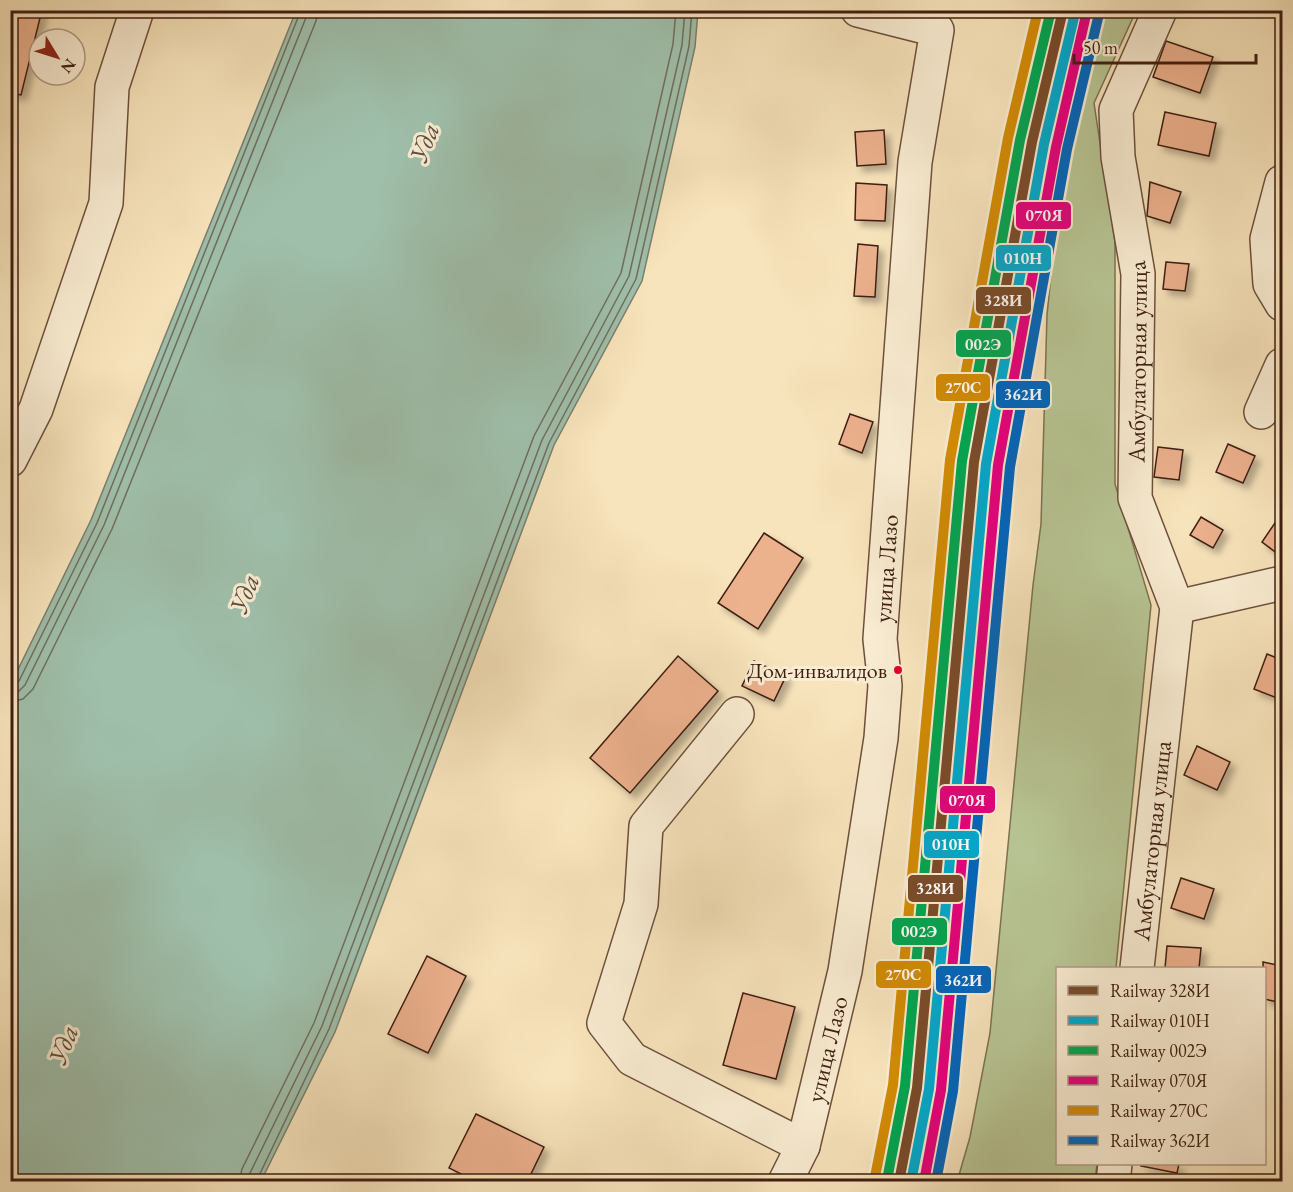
<svg xmlns="http://www.w3.org/2000/svg" width="1293" height="1192" font-family="'EB Garamond',serif">
<style>
.green{fill:#b8c594;stroke:#7c7253;stroke-width:1.5}
.water{fill:#9fbfab;stroke:#797f6e;stroke-width:1.5}
.lines{fill:none;stroke-linecap:round;stroke-linejoin:round}
.shore{stroke:#6f6e5e;stroke-width:1.5}
.building{fill:#ecb18d;stroke:#3f1e12;stroke-width:1.5;filter:url(#shadow)}
.minor-casing{stroke:#6d503c;stroke-width:36}
.minor{stroke:#faedd3;stroke-width:33}
.rail-1-casing{stroke:#faedd3;stroke-width:15}
.rail-2-casing{stroke:#faedd3;stroke-width:15}
.rail-3-casing{stroke:#faedd3;stroke-width:15}
.rail-4-casing{stroke:#faedd3;stroke-width:15}
.rail-5-casing{stroke:#faedd3;stroke-width:15}
.rail-6-casing{stroke:#faedd3;stroke-width:15}
.rail-1{stroke:#7a4b2a;stroke-width:10}
.rail-2{stroke:#00a9ce;stroke-width:10}
.rail-3{stroke:#00a651;stroke-width:10}
.rail-4{stroke:#e5007d;stroke-width:10}
.rail-5{stroke:#d28b04;stroke-width:10}
.rail-6{stroke:#0065bd;stroke-width:10}
.bus-dot{fill:#e4002b;stroke:#faedd3;stroke-width:2}
.labels{text-anchor:middle;dominant-baseline:central;stroke-width:6;stroke-linejoin:round;paint-order:stroke}
.bus-label{font-size:22px;fill:#3f1e12;stroke:#faedd3;text-anchor:end}
.street-label{font-size:24px;fill:#3f1e12;stroke:#faedd3}
.water-label{font-size:26px;font-style:italic;fill:#5c4e40;stroke:#faedd3}
.line-badge{stroke:#faedd3;stroke-width:2}
.badge-label{font-size:16px;text-anchor:middle;font-weight:bold;fill:#fff}
</style>
<defs>
<filter id="shadow"><feDropShadow dx="5.5" dy="5.5" stdDeviation="3" flood-color="#0004"/></filter>
</defs>
<rect width="100%" height="100%" fill="#f8e4bc"/>
<filter id="stains"><feTurbulence type="fractalNoise" baseFrequency=".00333" numOctaves="4"/><feColorMatrix values="0 0 0 0 .2 0 0 0 0 .09 0 0 0 0 .02 0 0 0 .5 -.17"/></filter>
<radialGradient id="worn" r=".72"><stop offset=".6" stop-color="#630" stop-opacity="0"/><stop offset="1" stop-color="#630" stop-opacity=".3"/></radialGradient>
<polygon class="green" points="1092,11 1136,11 1094,103 1115,242 1115,484 1151,605 1116,968 1058,968 1058,1164 1097,1164 1095,1181 957,1182 970,1137 990,1033 1033,585 1041,524 1047,315 1064,146"/>
<polygon class="water" points="296,11 698,11 695,47 642,281 554,445 335,1032 261,1181 11,1181 11,684 91,520"/>
<g class="lines">
<g class="shore">
<polyline points="10,685 19,681 97,523 301,10"/>
<polyline points="10,693 19,691 25,685 104,525 309,10"/>
<polyline points="10,702 23,699 33,689 112,529 316,21 318,10"/>
<polyline points="239,1182 242,1169 314,1023 534,436 621,273 673,44 676,10"/>
<polyline points="248,1182 250,1173 322,1026 542,440 629,276 682,45 685,10"/>
<polyline points="256,1182 329,1029 549,443 636,279 689,46 692,10"/>
</g>
</g>
<g class="building">
<polygon points="10,10 42,10 21,95 10,93"/>
<polygon points="1166,41 1213,57 1200,93 1153,77"/>
<polygon points="1165,112 1216,123 1209,156 1158,145"/>
<polygon points="884,130 886,164 857,166 855,132"/>
<polygon points="1150,182 1181,192 1170,223 1147,216"/>
<polygon points="856,183 887,185 885,221 855,220"/>
<polygon points="858,244 878,246 875,297 854,296"/>
<polygon points="1166,262 1189,264 1185,291 1163,289"/>
<polygon points="850,414 873,422 862,453 839,444"/>
<polygon points="1228,444 1255,456 1243,483 1216,472"/>
<polygon points="1158,447 1183,450 1179,480 1154,477"/>
<polygon points="1201,517 1223,530 1213,548 1190,535"/>
<polygon points="1279,517 1282,519 1282,557 1262,542"/>
<polygon points="764,533 803,558 758,629 718,603"/>
<polygon points="1267,654 1282,660 1282,700 1254,689"/>
<polygon points="678,656 718,691 630,793 590,758"/>
<polygon points="754,661 786,676 774,701 742,686"/>
<polygon points="1197,746 1230,762 1217,790 1184,775"/>
<polygon points="1181,878 1214,889 1204,919 1171,908"/>
<polygon points="1167,946 1201,948 1199,968 1165,968"/>
<polygon points="427,956 466,976 428,1053 388,1034"/>
<polygon points="1263,962 1282,966 1282,1003 1264,999"/>
<polygon points="743,993 795,1007 776,1079 723,1065"/>
<polygon points="476,1114 544,1147 527,1182 477,1182 449,1168"/>
<polygon points="1142,1164 1179,1164 1177,1173 1141,1166"/>
</g>
<g class="lines">
<defs>
<g id="minor">
<polyline points="1282,182 1267,239 1270,284 1282,304"/>
<polyline points="1261,412 1282,365"/>
<polyline points="10,460 36,409 106,203 112,87 137,10"/>
<polyline points="1177,607 1282,583"/>
<polyline points="737,714 646,826 641,904 604,1023 632,1059 803,1146"/>
<path id="s1" d="M 1137,968 L 1177,607 L 1135,498 L 1138,274 L 1118,157 L 1116,110 L 1160,10"/>
<path id="s2" d="M 785,1182 L 803,1146 L 845,971 L 881,738 L 885,686 L 880,639 L 915,162 L 937,30 L 858,10"/>
<polyline points="1113,1182 1115,1164"/>
</g>
</defs>
<use href="#minor" class="minor-casing"/>
<use href="#minor" class="minor"/>
<defs>
<polyline id="rail-1" points="899,1182 917,1088 974,462 1032,142 1063,10"/>
<polyline id="rail-2" points="911,1182 929,1089 986,464 1044,144 1075,13"/>
<polyline id="rail-3" points="887,1180 905,1086 962,461 1020,140 1051,10"/>
<polyline id="rail-4" points="924,1182 941,1090 998,465 1056,147 1086,15"/>
<polyline id="rail-5" points="875,1177 893,1085 950,460 1008,138 1038,10"/>
<polyline id="rail-6" points="936,1182 953,1091 1010,467 1067,149 1098,18"/>
</defs>
<use href="#rail-1" class="rail-1-casing"/>
<use href="#rail-2" class="rail-2-casing"/>
<use href="#rail-3" class="rail-3-casing"/>
<use href="#rail-4" class="rail-4-casing"/>
<use href="#rail-5" class="rail-5-casing"/>
<use href="#rail-6" class="rail-6-casing"/>
<use href="#rail-1" class="rail-1"/>
<use href="#rail-2" class="rail-2"/>
<use href="#rail-3" class="rail-3"/>
<use href="#rail-4" class="rail-4"/>
<use href="#rail-5" class="rail-5"/>
<use href="#rail-6" class="rail-6"/>
</g>
<circle class="bus-dot" cx="898" cy="670" r="5"/>
<g class="labels">
<g class="bus-label">
<text x="887" y="670">Дом-инвалидов</text>
</g>
<g class="street-label">
<text stroke="none"><textPath href="#s1" startOffset="616">Амбулаторная улица</textPath></text>
<text stroke="none"><textPath href="#s2" startOffset="626">улица Лазо</textPath></text>
<text stroke="none"><textPath href="#s1" startOffset="128">Амбулаторная улица</textPath></text>
<text stroke="none"><textPath href="#s2" startOffset="140">улица Лазо</textPath></text>
</g>
<g class="water-label">
<text transform="translate(424 143) rotate(-68)">Уда</text>
<text transform="translate(244 594) rotate(-68)">Уда</text>
<text transform="translate(63 1045) rotate(-68)">Уда</text>
</g>
</g>
<g class="line-badge">
<rect x="1015" y="201" width="57" height="29" rx="6" fill="#e5007d"/>
<rect x="995" y="244" width="57" height="28" rx="6" fill="#00a9ce"/>
<rect x="975" y="286" width="57" height="29" rx="6" fill="#7a4b2a"/>
<rect x="955" y="329" width="57" height="29" rx="6" fill="#00a651"/>
<rect x="935" y="373" width="56" height="29" rx="6" fill="#d28b04"/>
<rect x="995" y="380" width="56" height="29" rx="6" fill="#0065bd"/>
<rect x="939" y="785" width="57" height="29" rx="6" fill="#e5007d"/>
<rect x="923" y="830" width="57" height="29" rx="6" fill="#00a9ce"/>
<rect x="907" y="874" width="57" height="29" rx="6" fill="#7a4b2a"/>
<rect x="891" y="917" width="57" height="29" rx="6" fill="#00a651"/>
<rect x="875" y="960" width="57" height="29" rx="6" fill="#d28b04"/>
<rect x="935" y="965" width="57" height="29" rx="6" fill="#0065bd"/>
</g>
<g class="badge-label">
<text x="1044" y="221">070Я</text>
<text x="1023" y="264">010Н</text>
<text x="1003" y="306">328И</text>
<text x="983" y="350">002Э</text>
<text x="963" y="393">270С</text>
<text x="1023" y="400">362И</text>
<text x="967" y="806">070Я</text>
<text x="951" y="850">010Н</text>
<text x="935" y="894">328И</text>
<text x="919" y="937">002Э</text>
<text x="903" y="980">270С</text>
<text x="963" y="986">362И</text>
</g>
<rect width="1293" height="1192" fill="none" stroke="#f8e4bc" stroke-width="36"/>
<rect x="12" y="12" width="1269" height="1168" fill="none" stroke="#3f1e12" stroke-width="3"/>
<rect x="18" y="18" width="1257" height="1156" fill="none" stroke="#3f1e12" stroke-width="1.5"/>
<rect x="1056" y="967" width="210" height="198" fill="#faedd3" stroke="#af9a86" stroke-width="1.5"/>
<rect x="1068" y="986" width="30" height="9" fill="#7a4b2a" stroke="#af9a86" stroke-width="1.5"/>
<text x="1110" y="997" font-size="18" fill="#3f1e12">Railway 328И</text>
<rect x="1068" y="1016" width="30" height="9" fill="#00a9ce" stroke="#af9a86" stroke-width="1.5"/>
<text x="1110" y="1027" font-size="18" fill="#3f1e12">Railway 010Н</text>
<rect x="1068" y="1046" width="30" height="9" fill="#00a651" stroke="#af9a86" stroke-width="1.5"/>
<text x="1110" y="1057" font-size="18" fill="#3f1e12">Railway 002Э</text>
<rect x="1068" y="1076" width="30" height="9" fill="#e5007d" stroke="#af9a86" stroke-width="1.5"/>
<text x="1110" y="1087" font-size="18" fill="#3f1e12">Railway 070Я</text>
<rect x="1068" y="1106" width="30" height="9" fill="#d28b04" stroke="#af9a86" stroke-width="1.5"/>
<text x="1110" y="1117" font-size="18" fill="#3f1e12">Railway 270С</text>
<rect x="1068" y="1136" width="30" height="9" fill="#0065bd" stroke="#af9a86" stroke-width="1.5"/>
<text x="1110" y="1147" font-size="18" fill="#3f1e12">Railway 362И</text>
<g transform="translate(57 57) rotate(128)"><circle r="28" fill="#faedd3" stroke="#af9a86" stroke-width="1.5"/>
<path d="M0-4.5L10 22L0 15L-10 22Z" fill="#8f2418"/>
<text y="-9" font-size="16" font-weight="bold" text-anchor="middle" fill="#3f1e12">N</text>
</g>
<path d="M1074 54v9h182v-9" fill="none" stroke="#3f1e12" stroke-width="3"/>
<text x="1083" y="54" font-size="18" fill="#3f1e12" stroke="#faedd3" stroke-width="4.5" paint-order="stroke">50 m</text>
<rect width="100%" height="100%" filter="url(#stains)"/>
<rect width="100%" height="100%" fill="url(#worn)"/>
</svg>
